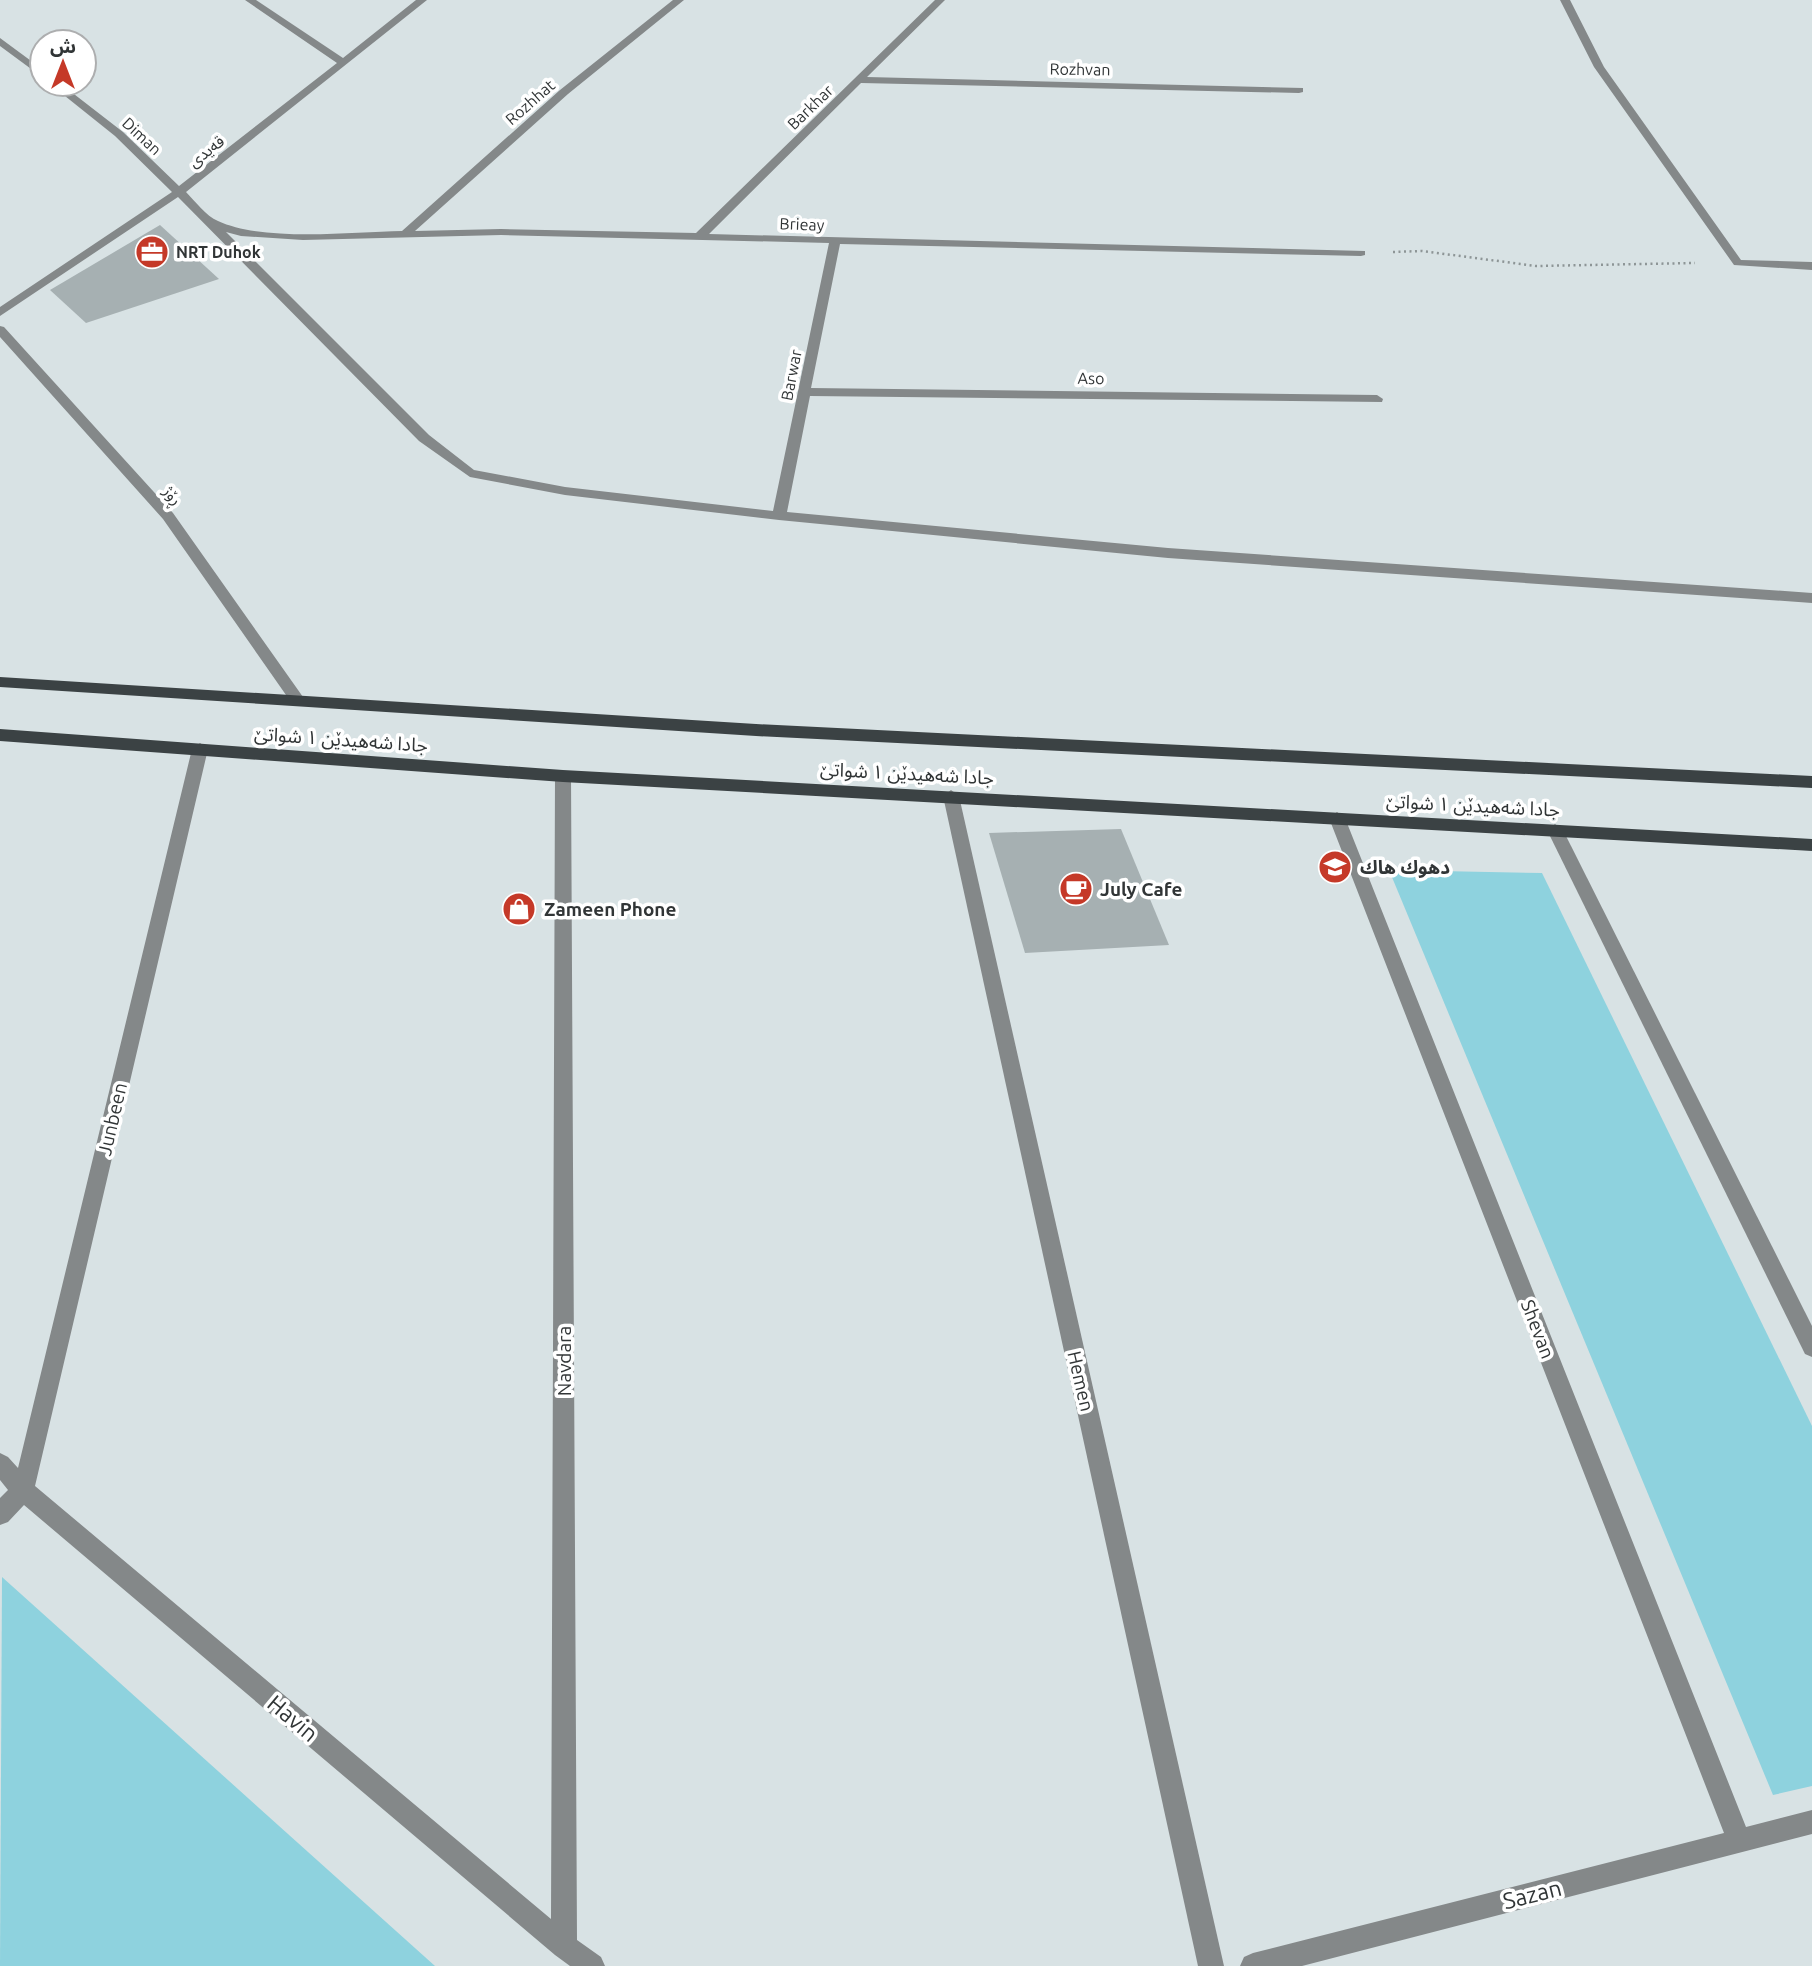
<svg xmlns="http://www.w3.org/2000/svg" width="1812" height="1966" font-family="Ubuntu,'Noto Sans Arabic',sans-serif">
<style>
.green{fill:#8ed2de}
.building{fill:#a6b0b2}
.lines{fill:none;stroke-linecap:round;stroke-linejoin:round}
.path{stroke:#8d9596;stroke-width:2.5;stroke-dasharray:2 3.5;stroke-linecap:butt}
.minor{fill:#848889;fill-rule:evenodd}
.major{fill:#3b4244;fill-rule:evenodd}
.labels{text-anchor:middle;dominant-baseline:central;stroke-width:7;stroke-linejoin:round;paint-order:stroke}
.far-street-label{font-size:16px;fill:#313536;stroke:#fff}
.far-poi-label{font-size:16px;font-weight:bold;fill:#313536;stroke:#fff;text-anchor:start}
.street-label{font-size:19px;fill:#313536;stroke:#fff}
.poi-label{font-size:19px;font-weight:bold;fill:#313536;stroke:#fff;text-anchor:start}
.near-street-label{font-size:23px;fill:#313536;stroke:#fff}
</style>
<rect width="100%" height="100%" fill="#d8e2e4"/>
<g class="green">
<polygon points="1389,870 1542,873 1812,1426 1812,1786 1773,1795"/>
<polygon points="2,1577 435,1966 0,1966"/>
</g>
<g class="building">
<polygon points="160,225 219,279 86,323 50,290"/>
<polygon points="1121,829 1169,945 1025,953 989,833"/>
</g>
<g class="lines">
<polyline class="path" points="1393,252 1422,251 1536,266 1695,263"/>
<g class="minor">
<path d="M 245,0 L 256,0 L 343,58 L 416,0 L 427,0 L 186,192 C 195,201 206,216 218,221 C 263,242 351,232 402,231 L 560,90 L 673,0 L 684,0 L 568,94 L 415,231 L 501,229 L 696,233 L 935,0 L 945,0 L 867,77 L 1303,88 L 1303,92 L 1299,93 L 861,83 L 709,234 L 1365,251 L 1365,255 L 1361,256 L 840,244 L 811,388 L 1377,395 L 1383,399 L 1382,402 L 810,396 L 787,512 L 1168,548 L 1812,593 L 1812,603 L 1168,558 L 779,520 L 565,495 L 470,477 L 419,441 L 178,197 L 0,316 L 0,307 L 172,192 L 115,136 L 50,84 L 61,84 L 123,132 L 179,186 L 337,63 ZM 226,232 L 241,236 L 303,240 L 501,235 L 829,243 L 773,511 L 565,487 L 474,470 L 429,435 Z"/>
<polygon points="1560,0 1570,0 1604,67 1741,260 1812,262 1812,270 1734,265 1594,67"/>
<polygon points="0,38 42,69 42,77 0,46"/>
<polygon points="0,326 4,327 173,513 303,697 306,701 303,705 293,705 163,519 0,337"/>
<polygon points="200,743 208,749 35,1486 551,1919 555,776 557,772 569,772 571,776 577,1940 601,1957 605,1966 570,1966 555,1955 24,1505 8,1522 0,1525 0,1498 8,1490 0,1480 0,1453 8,1457 18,1468 192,749"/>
<polygon points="951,790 959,796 1224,1966 1198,1966 943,796"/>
<polygon points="1337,812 1345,818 1746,1827 1812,1810 1812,1834 1302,1966 1240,1966 1244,1957 1253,1953 1724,1833 1329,818"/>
<polygon points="1555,824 1563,830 1812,1326 1812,1357 1805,1354 1547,830"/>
</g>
<g class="major">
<polygon points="0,677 756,724 1812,776 1812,788 756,736 0,687"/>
<polygon points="0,729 563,770 1812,839 1812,851 563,782 0,741"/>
</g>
</g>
<defs>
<symbol id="office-disc" viewBox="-11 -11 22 22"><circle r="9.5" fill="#c53928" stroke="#fff"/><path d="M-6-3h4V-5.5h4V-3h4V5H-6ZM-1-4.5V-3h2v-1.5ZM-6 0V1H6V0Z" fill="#fff"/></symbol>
<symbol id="school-disc" viewBox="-11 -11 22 22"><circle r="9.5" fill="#c53928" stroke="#fff"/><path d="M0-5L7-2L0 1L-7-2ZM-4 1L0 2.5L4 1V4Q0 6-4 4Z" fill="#fff"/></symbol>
<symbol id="cafe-disc" viewBox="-11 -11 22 22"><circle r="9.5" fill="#c53928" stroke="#fff"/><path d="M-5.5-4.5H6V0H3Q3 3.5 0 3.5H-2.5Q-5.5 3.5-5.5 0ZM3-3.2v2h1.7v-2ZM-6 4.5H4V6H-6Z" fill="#fff"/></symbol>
<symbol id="shop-disc" viewBox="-11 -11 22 22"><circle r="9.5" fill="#c53928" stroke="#fff"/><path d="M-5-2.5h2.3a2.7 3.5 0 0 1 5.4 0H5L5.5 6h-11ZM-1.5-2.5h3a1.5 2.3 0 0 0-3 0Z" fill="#fff"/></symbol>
</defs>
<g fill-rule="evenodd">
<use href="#office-disc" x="133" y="233" width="38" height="38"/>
<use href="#school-disc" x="1316" y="848" width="38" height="38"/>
<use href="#cafe-disc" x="1057" y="870" width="38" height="38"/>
<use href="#shop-disc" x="500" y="890" width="38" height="38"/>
</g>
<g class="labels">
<g class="far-street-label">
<text transform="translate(1080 69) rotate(1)">Rozhvan</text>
<text transform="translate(530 102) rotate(-41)">Rozhhat</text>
<text transform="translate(810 107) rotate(-44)">Barkhar</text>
<text transform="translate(142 136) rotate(43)">Diman</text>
<text transform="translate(206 151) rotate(-38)">قەیدی</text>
<text transform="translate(802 224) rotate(2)">Brieay</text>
<text transform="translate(791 375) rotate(-79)">Barwar</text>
<text transform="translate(1091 378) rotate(1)">Aso</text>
<text transform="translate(173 495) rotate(49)">ڕۆژ</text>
</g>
<g class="far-poi-label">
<text x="176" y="252">NRT Duhok</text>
</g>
<g class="street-label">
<text transform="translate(341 739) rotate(4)">جادا شەهیدێن ١ شواتێ</text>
<text transform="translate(907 773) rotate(3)">جادا شەهیدێن ١ شواتێ</text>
<text transform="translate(1473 805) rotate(3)">جادا شەهیدێن ١ شواتێ</text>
<text transform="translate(112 1119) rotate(-77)">Junbeen</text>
<text transform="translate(1538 1329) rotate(69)">Shevan</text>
<text transform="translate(564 1361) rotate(-90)">Navdara</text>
<text transform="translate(1081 1381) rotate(77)">Hemen</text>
</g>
<g class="poi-label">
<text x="1360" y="867">دهوك هاك</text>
<text x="1100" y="889">July Cafe</text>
<text x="544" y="909">Zameen Phone</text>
</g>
<g class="near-street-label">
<text transform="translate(293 1718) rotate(40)">Havin</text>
<text transform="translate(1532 1894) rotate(-14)">Sazan</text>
</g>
</g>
<g transform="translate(63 63)"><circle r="33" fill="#ffffff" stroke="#adaeaf" stroke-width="2"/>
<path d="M0-5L12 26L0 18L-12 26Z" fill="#c53928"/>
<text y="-10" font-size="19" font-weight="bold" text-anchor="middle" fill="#313536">ش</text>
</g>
</svg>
